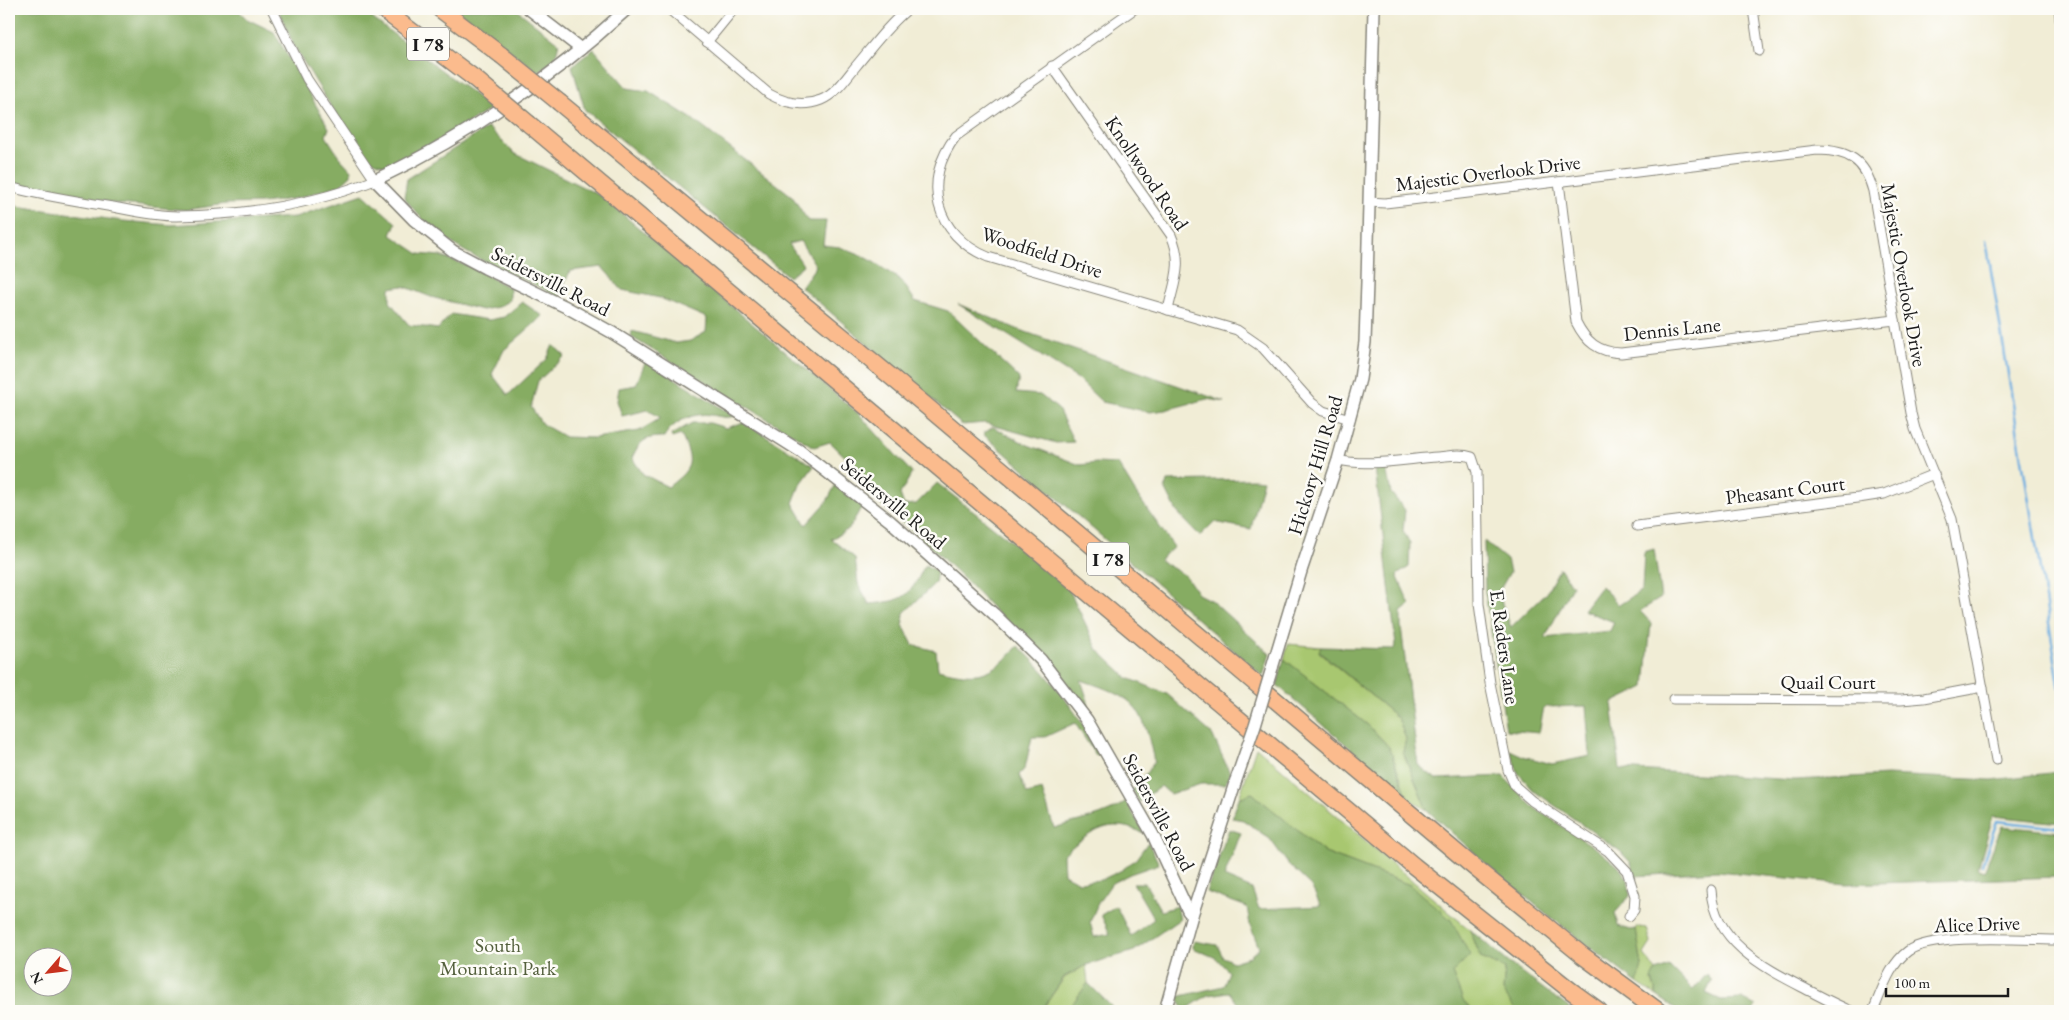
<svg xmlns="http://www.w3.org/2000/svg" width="2069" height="1020" font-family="'EB Garamond',serif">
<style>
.green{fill:#a8c76f;stroke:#627246}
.forest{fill:#86ac62;stroke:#51643f;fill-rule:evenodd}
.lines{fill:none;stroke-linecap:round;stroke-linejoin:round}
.stream{stroke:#6cade0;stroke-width:2.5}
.minor-casing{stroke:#868479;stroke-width:11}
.tertiary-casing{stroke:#868479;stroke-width:14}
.motorway-casing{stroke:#868479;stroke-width:19}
.minor{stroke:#fff;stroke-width:9}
.tertiary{stroke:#fff;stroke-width:11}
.motorway{stroke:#fbbb8d;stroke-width:16}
.tertiary-bridge-casing{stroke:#868479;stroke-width:14;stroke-linecap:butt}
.motorway-bridge-casing{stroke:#868479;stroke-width:19;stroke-linecap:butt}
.tertiary-bridge{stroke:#fff;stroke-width:11}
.motorway-bridge{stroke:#fbbb8d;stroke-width:16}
.labels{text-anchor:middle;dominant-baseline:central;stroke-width:5;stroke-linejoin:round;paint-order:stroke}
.shield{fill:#fdfcf7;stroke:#605f5e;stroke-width:1}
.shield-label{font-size:19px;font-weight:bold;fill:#1c1c1c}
.street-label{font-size:20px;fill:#1c1c1c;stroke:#fdfcf7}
.park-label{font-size:20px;fill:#54603d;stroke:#fdfcf7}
</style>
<rect width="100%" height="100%" fill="#fdfcf7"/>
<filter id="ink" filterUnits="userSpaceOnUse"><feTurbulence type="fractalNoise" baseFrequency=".02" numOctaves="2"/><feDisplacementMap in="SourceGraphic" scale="10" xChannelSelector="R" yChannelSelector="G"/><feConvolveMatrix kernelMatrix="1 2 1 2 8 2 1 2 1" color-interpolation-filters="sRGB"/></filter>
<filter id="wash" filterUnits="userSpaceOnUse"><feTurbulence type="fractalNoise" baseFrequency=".0096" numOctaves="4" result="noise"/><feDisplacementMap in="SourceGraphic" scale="20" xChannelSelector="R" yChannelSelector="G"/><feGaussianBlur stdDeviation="1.12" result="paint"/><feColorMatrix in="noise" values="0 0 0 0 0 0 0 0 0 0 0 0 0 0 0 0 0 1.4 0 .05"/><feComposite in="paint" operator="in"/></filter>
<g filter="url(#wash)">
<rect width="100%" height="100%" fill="#f1edd6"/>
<g class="green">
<polygon points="1288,644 1321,647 1319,652 1398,718 1406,739 1403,752 1427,810 1408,798 1389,747 1369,726 1284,659"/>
<polygon points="1256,747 1470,930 1481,958 1505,969 1503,991 1516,1011 1472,1011 1463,1001 1452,973 1410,885 1325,853 1252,793 1239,798"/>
<polygon points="1638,927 1647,928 1651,943 1644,954 1656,971 1652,980 1657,996 1637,983 1642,966 1636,929"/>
<polygon points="1086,965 1088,983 1067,1011 1041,1011 1064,978"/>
</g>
<g class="forest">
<polygon points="9,9 237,9 247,19 274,32 329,128 326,136 340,158 351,170 351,175 340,185 298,198 263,203 226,204 186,210 119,204 37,189 9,181"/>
<path d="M 278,9 L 360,9 L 492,108 C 457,130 423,152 384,165 L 367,158 L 338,118 L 294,46 Z"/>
<polygon points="455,9 516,9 559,43 555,59 538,72"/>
<polygon points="594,49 627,88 648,91 691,118 792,196 808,221 826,221 823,245 840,247 869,259 902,281 915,301 948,311 1019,378 1016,393 1040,395 1058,409 1074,442 1056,443 985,423 962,425 801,287 816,266 800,241 789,244 803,265 789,277 585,110 572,66"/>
<path d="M 488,127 L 514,153 L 601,196 L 859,414 L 912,473 L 900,494 L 904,505 L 916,504 L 937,483 L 1067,585 L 1098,650 L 1128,678 L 1167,694 L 1212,734 L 1230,773 L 1225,784 L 1201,784 L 1170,794 L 1161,786 L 1139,802 L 1132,790 L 1137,786 L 1154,762 C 1150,743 1146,717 1131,703 C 1120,693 1096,685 1081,680 L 1088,701 L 1086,710 C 1017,635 950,556 868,495 L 871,482 L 830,442 L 814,447 L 631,337 L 632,331 L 676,343 L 690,341 L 706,332 L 707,318 L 660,298 L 622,290 L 602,267 L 570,271 L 559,297 C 501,265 445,255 404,197 L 407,179 Z"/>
<path d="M 363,194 L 396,223 L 391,235 L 419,254 L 440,256 L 471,267 L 510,288 L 510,300 L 498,307 L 482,310 L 431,297 L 403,286 L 390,288 L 390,302 L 409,325 L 438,329 L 451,314 L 489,320 L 504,317 L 522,302 L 543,316 L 504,350 L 492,374 L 508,395 L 547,359 L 553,345 L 565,356 L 538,381 L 531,407 L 542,424 L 565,437 L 595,438 L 639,431 L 661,418 L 648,410 L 622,416 L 617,401 L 619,388 L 636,385 L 646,360 L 734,416 C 725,419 720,416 711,415 C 694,412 672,422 664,437 C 644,437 640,441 632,458 L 643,474 L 668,487 C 692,468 695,464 681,435 L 672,438 L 671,435 L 692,423 L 710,423 L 726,428 L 744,422 L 814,466 L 800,485 L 793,503 L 806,525 L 826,503 L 836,484 L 862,506 L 849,529 L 831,539 L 855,558 L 858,583 L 869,604 C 906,601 909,597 925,565 L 937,571 L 935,583 L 904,613 L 903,625 L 913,645 L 936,651 L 938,669 C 977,679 991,677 1018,646 C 1052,676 1077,715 1102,753 L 1096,756 L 1075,723 L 1045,737 L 1032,737 L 1025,768 L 1019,775 L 1027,794 L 1042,790 L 1054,828 C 1078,820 1106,817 1126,801 L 1144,833 C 1136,830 1126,826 1117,826 C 1098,825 1076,843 1063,855 L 1064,874 L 1079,882 L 1101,880 L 1122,870 L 1136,859 L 1148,842 L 1159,864 L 1130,874 L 1112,883 L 1098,903 L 1090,922 L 1094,937 L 1110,934 L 1101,915 L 1116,906 L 1131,936 L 1154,919 L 1133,883 L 1145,883 L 1161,911 L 1177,906 L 1180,919 L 1134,951 L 1086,965 L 1064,977 L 1041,1011 L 9,1011 L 9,205 L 123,221 L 171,225 L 295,217 ZM 32,958 L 62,958 L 62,988 L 32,988 Z"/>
<polygon points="958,304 1017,329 1225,402 1207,399 1165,410 1150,412 1102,402 1078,379"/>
<polygon points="993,427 1028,445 1080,465 1096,463 1118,464 1135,492 1174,547 1159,560 1186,576 1198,594 1212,601 1270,654 1263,676 983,434"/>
<polygon points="1375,468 1386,468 1391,493 1405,510 1403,531 1410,543 1409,567 1397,575 1410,605 1401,612 1401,626 1418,765 1436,779 1503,776 1533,807 1597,849 1618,866 1628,879 1630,896 1615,913 1618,926 1631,930 1636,929 1642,966 1637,983 1548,915 1493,870 1427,810 1403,752 1406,739 1398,718 1319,651 1321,647 1394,649 1396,645"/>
<polygon points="1254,479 1263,480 1251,529 1214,522 1200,536 1177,512 1165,488 1167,481"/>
<polygon points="1484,541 1507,560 1510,572 1498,593 1511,627 1546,593 1560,568 1572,586 1545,638 1610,631 1614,622 1583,610 1601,586 1619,605 1642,590 1644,552 1654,549 1661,598 1640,611 1651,623 1645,687 1612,703 1620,769 1795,780 1887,775 1992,780 2058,772 2060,823 1993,816 1978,869 1984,871 2002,826 2060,832 2060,877 1846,884 1717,871 1635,876 1631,863 1620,851 1534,791 1518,773 1510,750 1523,756 1552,764 1590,756 1586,706 1544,707 1539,733 1506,730 1485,592"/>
<polygon points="1284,659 1369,726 1389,747 1408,798 1277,685"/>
<polygon points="1252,793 1325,853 1410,885 1451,920 1470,955 1452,973 1463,1001 1472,1011 1243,1011 1229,992 1208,995 1185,1010 1177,997 1223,986 1229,972 1216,958 1193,948 1194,941 1217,945 1223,957 1233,962 1249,957 1259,948 1250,925 1247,907 1206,892 1229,829 1241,833 1224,877 1252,889 1259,909 1321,906 1311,886 1288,864 1270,839 1243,820 1232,818 1239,798"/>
<polygon points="1470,930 1513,966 1573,1011 1516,1011 1503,991 1505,969 1481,958"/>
<polygon points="1669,966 1693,990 1707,974 1712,981 1706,993 1721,1000 1742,999 1756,1006 1753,1011 1679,1011 1657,996 1652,979 1656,971"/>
<polygon points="1088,983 1116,1011 1067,1011"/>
</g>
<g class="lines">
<g class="stream">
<polyline points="1986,240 2060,690"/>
<polyline points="1982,865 1997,821 2060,828"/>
</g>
</g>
</g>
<g filter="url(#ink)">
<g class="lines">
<defs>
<g id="minor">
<path d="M 669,9 L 769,94 C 785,103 803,107 821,100 C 836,94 846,78 856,66 C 873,46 888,25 908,9"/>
<path d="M 1134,9 L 956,136 C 921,181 935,235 988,257 L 1237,330 L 1263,348 L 1312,403 L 1323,411 L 1350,419"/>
<polyline points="1753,9 1759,51"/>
<polyline points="2059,9 2060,19"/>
<polyline points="707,42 734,9"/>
<path d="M 1052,66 L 1171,235 C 1184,264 1174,282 1168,310"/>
<path d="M 1559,182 L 1576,322 C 1586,342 1598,352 1621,353 L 1895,320"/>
<path d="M 9,187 C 43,196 78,201 113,207 C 134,211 156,216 177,216 C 245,215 312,205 375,180 L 307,79 L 272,9"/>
<path d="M 1369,202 L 1385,203 L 1411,200 L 1817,150 C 1848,150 1865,160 1873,191 L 1911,413 L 1915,429 L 1952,519 L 1996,760"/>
<path d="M 1338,460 C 1367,467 1407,459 1437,457 C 1449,456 1460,453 1472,457 L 1477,472 L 1479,604 L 1490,683 L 1508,770 L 1515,786 L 1532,801 L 1608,851 L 1627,871 L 1635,896 L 1634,910 L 1629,916"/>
<polyline points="1637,526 1858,498 1884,494 1934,474"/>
<polyline points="1673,699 1901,700 1924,698 1983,687"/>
<path d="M 1711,890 C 1714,941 1763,967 1802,987 C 1818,995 1834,1004 1851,1011"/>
<path d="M 1873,1011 C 1882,991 1889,965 1908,951 C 1933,933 2026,940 2060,940"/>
</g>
<g id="tertiary">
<polyline points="529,9 581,49"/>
<path d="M 627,9 C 551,79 468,136 375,180 L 414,220 L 453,251 L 485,268 L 566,307 L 611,332 L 800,451 L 890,521 L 994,614 L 1041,660 L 1087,720 L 1153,835 L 1188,911 L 1192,915"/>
<polyline points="1272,668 1302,568 1338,460 1360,379 1365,342 1367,282 1374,9"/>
<polyline points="1165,1011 1192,915 1236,780"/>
</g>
<g id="motorway">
<polyline points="382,9 474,78"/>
<polyline points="440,9 501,55"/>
<polyline points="560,103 912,394 1469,863 1582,955 1658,1011"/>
<polyline points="529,124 1414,866 1570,990 1599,1011"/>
</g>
</defs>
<use href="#minor" class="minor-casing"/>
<use href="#tertiary" class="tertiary-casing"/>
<use href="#motorway" class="motorway-casing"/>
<use href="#minor" class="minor"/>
<use href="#tertiary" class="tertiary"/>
<use href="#motorway" class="motorway"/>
<defs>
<polyline id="tertiary-bridge" points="1236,780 1255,725 1272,668"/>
<g id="motorway-bridge">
<polyline points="501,55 560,103"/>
<polyline points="474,78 529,124"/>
</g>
</defs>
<use href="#tertiary-bridge" class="tertiary-bridge-casing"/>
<use href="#motorway-bridge" class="motorway-bridge-casing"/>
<use href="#tertiary-bridge" class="tertiary-bridge"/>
<use href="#motorway-bridge" class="motorway-bridge"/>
</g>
</g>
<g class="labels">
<g class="shield">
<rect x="407" y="27.5" width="42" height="33" rx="4"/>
<rect x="1087" y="542.5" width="42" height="33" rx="4"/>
</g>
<g class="shield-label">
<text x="428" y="44">I 78</text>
<text x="1108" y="559">I 78</text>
</g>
<g class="street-label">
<text transform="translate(1147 173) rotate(56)">Knollwood Road</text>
<text transform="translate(1488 173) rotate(-7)">Majestic Overlook Drive</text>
<text transform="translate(1042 252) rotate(18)">Woodfield Drive</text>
<text transform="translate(1904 275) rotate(80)">Majestic Overlook Drive</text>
<text transform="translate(551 281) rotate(27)">Seidersville Road</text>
<text transform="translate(1672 329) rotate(-6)">Dennis Lane</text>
<text transform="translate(1315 465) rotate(-73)">Hickory Hill Road</text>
<text transform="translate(1785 490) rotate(-7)">Pheasant Court</text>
<text transform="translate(894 503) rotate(40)">Seidersville Road</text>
<text transform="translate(1505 647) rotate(82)">E. Raders Lane</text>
<text x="1828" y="682">Quail Court</text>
<text transform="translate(1159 812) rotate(62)">Seidersville Road</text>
<text transform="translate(1977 924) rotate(-2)">Alice Drive</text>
</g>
<g class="park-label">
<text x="498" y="945">South<tspan x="498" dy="23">Mountain Park</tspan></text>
</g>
</g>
<rect width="2069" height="1020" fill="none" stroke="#fdfcf7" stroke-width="30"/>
<g transform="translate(48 972) rotate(242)"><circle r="24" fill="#fdfcf7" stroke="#a3a29f"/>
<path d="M0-4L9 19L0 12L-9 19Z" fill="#c8321e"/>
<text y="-8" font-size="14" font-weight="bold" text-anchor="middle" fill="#1c1c1c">N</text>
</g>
<path d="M1886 988v8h122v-8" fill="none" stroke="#1c1c1c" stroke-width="2.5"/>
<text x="1894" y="988" font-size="15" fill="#1c1c1c" stroke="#fdfcf7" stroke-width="4" paint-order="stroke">100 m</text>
</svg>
